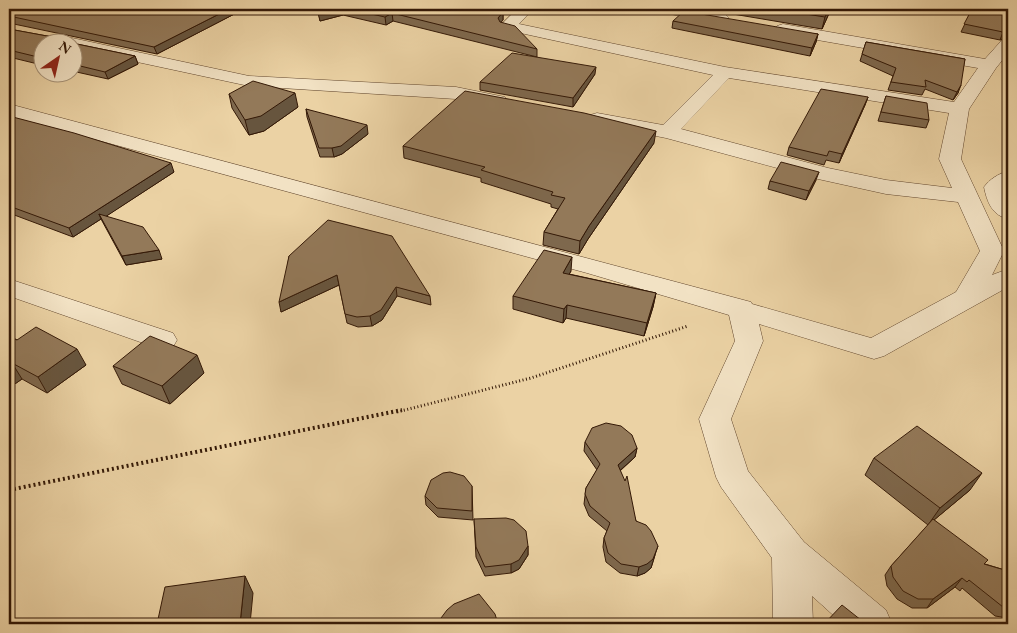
<svg xmlns="http://www.w3.org/2000/svg" width="1017" height="633" font-family="'EB Garamond',serif">
<style>
.lines{fill:none;stroke-linecap:round;stroke-linejoin:round}
.street-casing{stroke:#62472e;stroke-width:1}
.path-far1{stroke:#341907;stroke-width:3;stroke-dasharray:1 2.5;stroke-linecap:butt}
.path{stroke:#341907;stroke-width:4;stroke-dasharray:2 3;stroke-linecap:butt}
.street{fill:#f2e2c4;fill-rule:evenodd}
.wall{fill:#7e684d;stroke:#341907}
.shaded-wall{fill:#67553e;stroke:#341907}
.building{fill:#937959;stroke:#341907}
</style>
<rect width="100%" height="100%" fill="#ebd2a4"/>
<filter id="stains"><feTurbulence type="fractalNoise" baseFrequency=".004" numOctaves="4"/><feColorMatrix values="0 0 0 0 .2 0 0 0 0 .09 0 0 0 0 .02 0 0 0 .5 -.17"/></filter>
<radialGradient id="worn" r=".72"><stop offset=".6" stop-color="#630" stop-opacity="0"/><stop offset="1" stop-color="#630" stop-opacity=".3"/></radialGradient>
<g class="lines">
<defs>
<g id="street">
<path d="M 517,9 L 533,9 L 519,24 L 725,67 L 954,102 L 978,68 L 783,34 L 777,32 L 775,29 L 777,26 L 783,24 L 985,59 L 1002,40 L 1008,38 L 1008,53 L 996,68 L 969,109 L 961,159 L 1004,251 L 992,275 L 1008,269 L 1008,287 L 884,356 L 874,359 L 759,324 L 763,341 L 731,419 L 748,471 L 804,542 L 886,610 L 892,624 L 843,624 L 812,596 L 813,624 L 773,624 L 772,558 L 721,487 L 716,477 L 699,419 L 735,341 L 729,315 L 587,273 L 9,116 L 9,104 L 751,302 L 752,304 L 871,338 L 956,292 L 980,251 L 958,202 L 886,194 L 818,179 L 666,138 L 590,123 L 587,119 L 590,115 L 597,113 L 663,125 L 713,75 L 502,29 L 500,26 ZM 729,78 L 949,113 L 939,159 L 952,188 L 886,180 L 828,168 L 681,129 Z"/>
<polygon points="662,9 695,9 726,15 729,18 726,21 721,23 670,14 665,12"/>
<polygon points="72,38 249,76 456,87 505,97 507,101 505,105 498,107 456,99 249,86 72,48 72,42 64,42 66,40"/>
<path d="M 1008,171 L 1008,188 L 1007,189 L 1008,219 C 992,215 987,202 984,187 C 990,179 998,174 1008,171 Z"/>
<polygon points="9,279 173,333 177,340 173,347 163,350 9,296"/>
</g>
</defs>
<use href="#street" class="street-casing"/>
<polyline class="path-far1" points="397,412 531,378 688,326"/>
<polyline class="path" points="9,490 402,410"/>
<use href="#street" class="street"/>
</g>
<g class="wall">
<polygon points="9,9 244,9 157,54 9,23"/>
<polygon points="318,9 500,9 503,12 503,20 501,22 537,49 537,57 393,21 386,25 343,15 320,21"/>
<polygon points="703,9 831,9 822,29"/>
<polygon points="972,9 1008,37 1000,40 961,32"/>
<polygon points="673,21 818,34 816,42 810,56 672,28"/>
<polygon points="9,29 47,36 67,36 70,42 42,42 42,65 9,57"/>
<polygon points="866,42 965,59 958,93 953,100 925,89 922,95 888,90 893,76 860,61"/>
<polygon points="72,43 135,56 138,64 108,79 72,71"/>
<polygon points="595,74 573,107 480,90 480,82"/>
<polygon points="229,94 298,107 264,131 249,135 232,108"/>
<polygon points="886,96 929,120 926,128 878,121"/>
<polygon points="868,97 865,105 839,163 826,160 824,165 787,155 789,147"/>
<polygon points="306,109 368,134 342,154 334,157 320,157 307,117"/>
<polygon points="9,116 174,172 106,216 162,259 126,265 101,219 73,237 9,213"/>
<polygon points="654,143 588,239 579,254 543,245 544,232 558,209 551,207 551,204 481,182 481,178 404,158 403,146"/>
<polygon points="816,180 806,200 768,189 770,181"/>
<polygon points="289,256 430,296 431,305 397,296 382,320 372,326 358,327 347,323 339,285 281,312"/>
<polygon points="571,271 569,274 656,293 653,307 644,336 566,318 563,323 513,309 513,296"/>
<polygon points="9,336 17,340 86,365 47,393 22,379 9,388"/>
<polygon points="113,366 204,373 170,404 122,384"/>
<polygon points="585,442 637,448 635,457 620,471 636,521 655,555 651,568 645,573 637,576 620,573 606,562 603,547 604,538 607,531 589,516 584,504 586,488 597,470 584,451"/>
<polygon points="874,458 970,490 934,520 985,564 1008,571 1008,618 995,616 962,588 960,591 955,587 927,608 912,608 897,599 887,586 885,575 891,566 928,525 865,475"/>
<polygon points="472,486 473,520 438,517 426,505 425,496"/>
<polygon points="474,519 528,546 528,555 519,569 511,573 485,576 476,557"/>
</g>
<g class="shaded-wall">
<polygon points="229,9 244,9 157,54 154,47"/>
<polygon points="336,9 342,9 343,15 320,21 318,13"/>
<polygon points="829,9 831,9 822,29 825,17"/>
<polygon points="503,12 503,20 498,26 498,18"/>
<polygon points="392,13 393,21 386,25 385,17"/>
<polygon points="1008,31 1008,37 1000,40 1003,32"/>
<polygon points="818,34 816,42 810,56 812,48"/>
<polygon points="135,56 138,64 108,79 105,72"/>
<polygon points="596,67 595,74 573,107 573,98"/>
<polygon points="961,85 958,93 953,100 957,92"/>
<polygon points="295,93 298,107 264,131 249,135 245,120"/>
<polygon points="868,97 865,105 839,163 842,154"/>
<polygon points="367,125 368,134 342,154 334,157 332,148"/>
<polygon points="656,131 654,143 588,239 579,254 580,241 589,226"/>
<polygon points="171,163 174,172 102,219 99,214 101,219 73,237 69,228"/>
<polygon points="819,172 816,180 806,200 809,191"/>
<polygon points="159,250 162,259 126,265 122,256"/>
<polygon points="572,257 571,271 562,287 563,273"/>
<polygon points="337,275 339,285 281,312 279,302"/>
<polygon points="396,287 397,296 382,320 372,326 370,316"/>
<polygon points="656,293 653,307 644,336 647,323"/>
<polygon points="567,305 566,318 563,323 564,309"/>
<polygon points="77,349 86,365 47,393 38,377"/>
<polygon points="197,355 204,373 170,404 162,386"/>
<polygon points="12,363 22,379 9,388 9,365"/>
<polygon points="637,448 635,457 616,474 618,465"/>
<polygon points="982,473 970,490 928,525 940,508"/>
<polygon points="528,546 528,555 519,569 511,573 511,564"/>
<polygon points="658,546 655,555 651,568 645,573 637,576 639,567"/>
<polygon points="245,576 253,593 250,624 240,624"/>
<polygon points="962,578 955,587 927,608 933,599"/>
<polygon points="9,595 12,599 9,618"/>
</g>
<g class="building">
<polygon points="9,9 229,9 154,47 9,16"/>
<polygon points="318,9 336,9 318,13"/>
<polygon points="349,9 500,9 503,12 498,18 500,22 515,26 537,49 392,13 385,17"/>
<polygon points="774,9 829,9 825,17"/>
<polygon points="972,9 1008,9 1008,31 1003,32 964,24"/>
<polygon points="684,11 818,34 812,48 673,21"/>
<polygon points="9,29 47,36 67,36 69,42 42,42 42,58 9,50"/>
<polygon points="866,42 965,59 961,85 957,92 925,80 926,87 891,82 896,68 862,54"/>
<polygon points="72,43 135,56 105,72 72,64"/>
<polygon points="512,53 596,67 573,98 480,82"/>
<polygon points="253,81 295,93 261,116 245,120 229,94"/>
<polygon points="821,89 868,97 842,154 829,151 827,156 789,147"/>
<polygon points="465,91 584,113 656,131 589,226 580,241 544,232 565,198 551,195 553,192 481,170 485,167 403,146"/>
<polygon points="886,96 927,103 929,120 881,112"/>
<polygon points="306,109 367,125 341,146 332,148 319,148"/>
<polygon points="9,116 74,133 171,163 69,228 9,206"/>
<polygon points="781,162 819,172 809,191 770,181"/>
<polygon points="99,214 143,227 159,250 122,256"/>
<polygon points="328,220 392,236 430,296 396,287 381,310 370,316 357,317 345,314 337,275 279,302 289,256"/>
<polygon points="544,250 572,257 563,273 656,293 647,323 567,305 564,309 513,296"/>
<polygon points="36,327 77,349 38,377 12,363 9,365 9,336 17,340"/>
<polygon points="150,336 197,355 162,386 113,366"/>
<polygon points="606,423 621,426 632,435 637,448 618,465 625,481 627,476 636,521 646,525 651,531 658,546 653,559 647,564 639,567 621,564 608,553 604,538 610,523 590,506 585,494 586,488 600,464 585,442 592,428"/>
<polygon points="917,426 982,473 940,508 874,458"/>
<polygon points="450,472 464,476 472,486 472,511 437,508 425,496 431,480 443,473"/>
<polygon points="506,518 514,520 526,531 528,546 519,560 511,564 485,567 476,547 474,519"/>
<polygon points="933,519 988,560 984,564 1008,571 1008,608 1003,607 969,580 967,582 962,578 933,599 918,599 903,591 893,577 891,566"/>
<polygon points="245,576 240,624 157,624 165,587"/>
<polygon points="479,594 495,614 498,624 440,624 441,618 447,610 454,604"/>
<polygon points="842,605 866,624 824,624"/>
</g>
<rect width="1017" height="633" fill="none" stroke="#ebd2a4" stroke-width="30"/>
<rect x="10" y="10" width="997" height="613" fill="none" stroke="#341907" stroke-width="2.5"/>
<rect x="15" y="15" width="987" height="603" fill="none" stroke="#341907"/>
<g transform="translate(58 58) rotate(34)"><circle r="24" fill="#f2e2c4" stroke="#a69278"/>
<path d="M0-4L9 19L0 12L-9 19Z" fill="#8f2418"/>
<text y="-8" font-size="14" font-weight="bold" text-anchor="middle" fill="#341907">N</text>
</g>
<rect width="100%" height="100%" filter="url(#stains)"/>
<rect width="100%" height="100%" fill="url(#worn)"/>
</svg>
